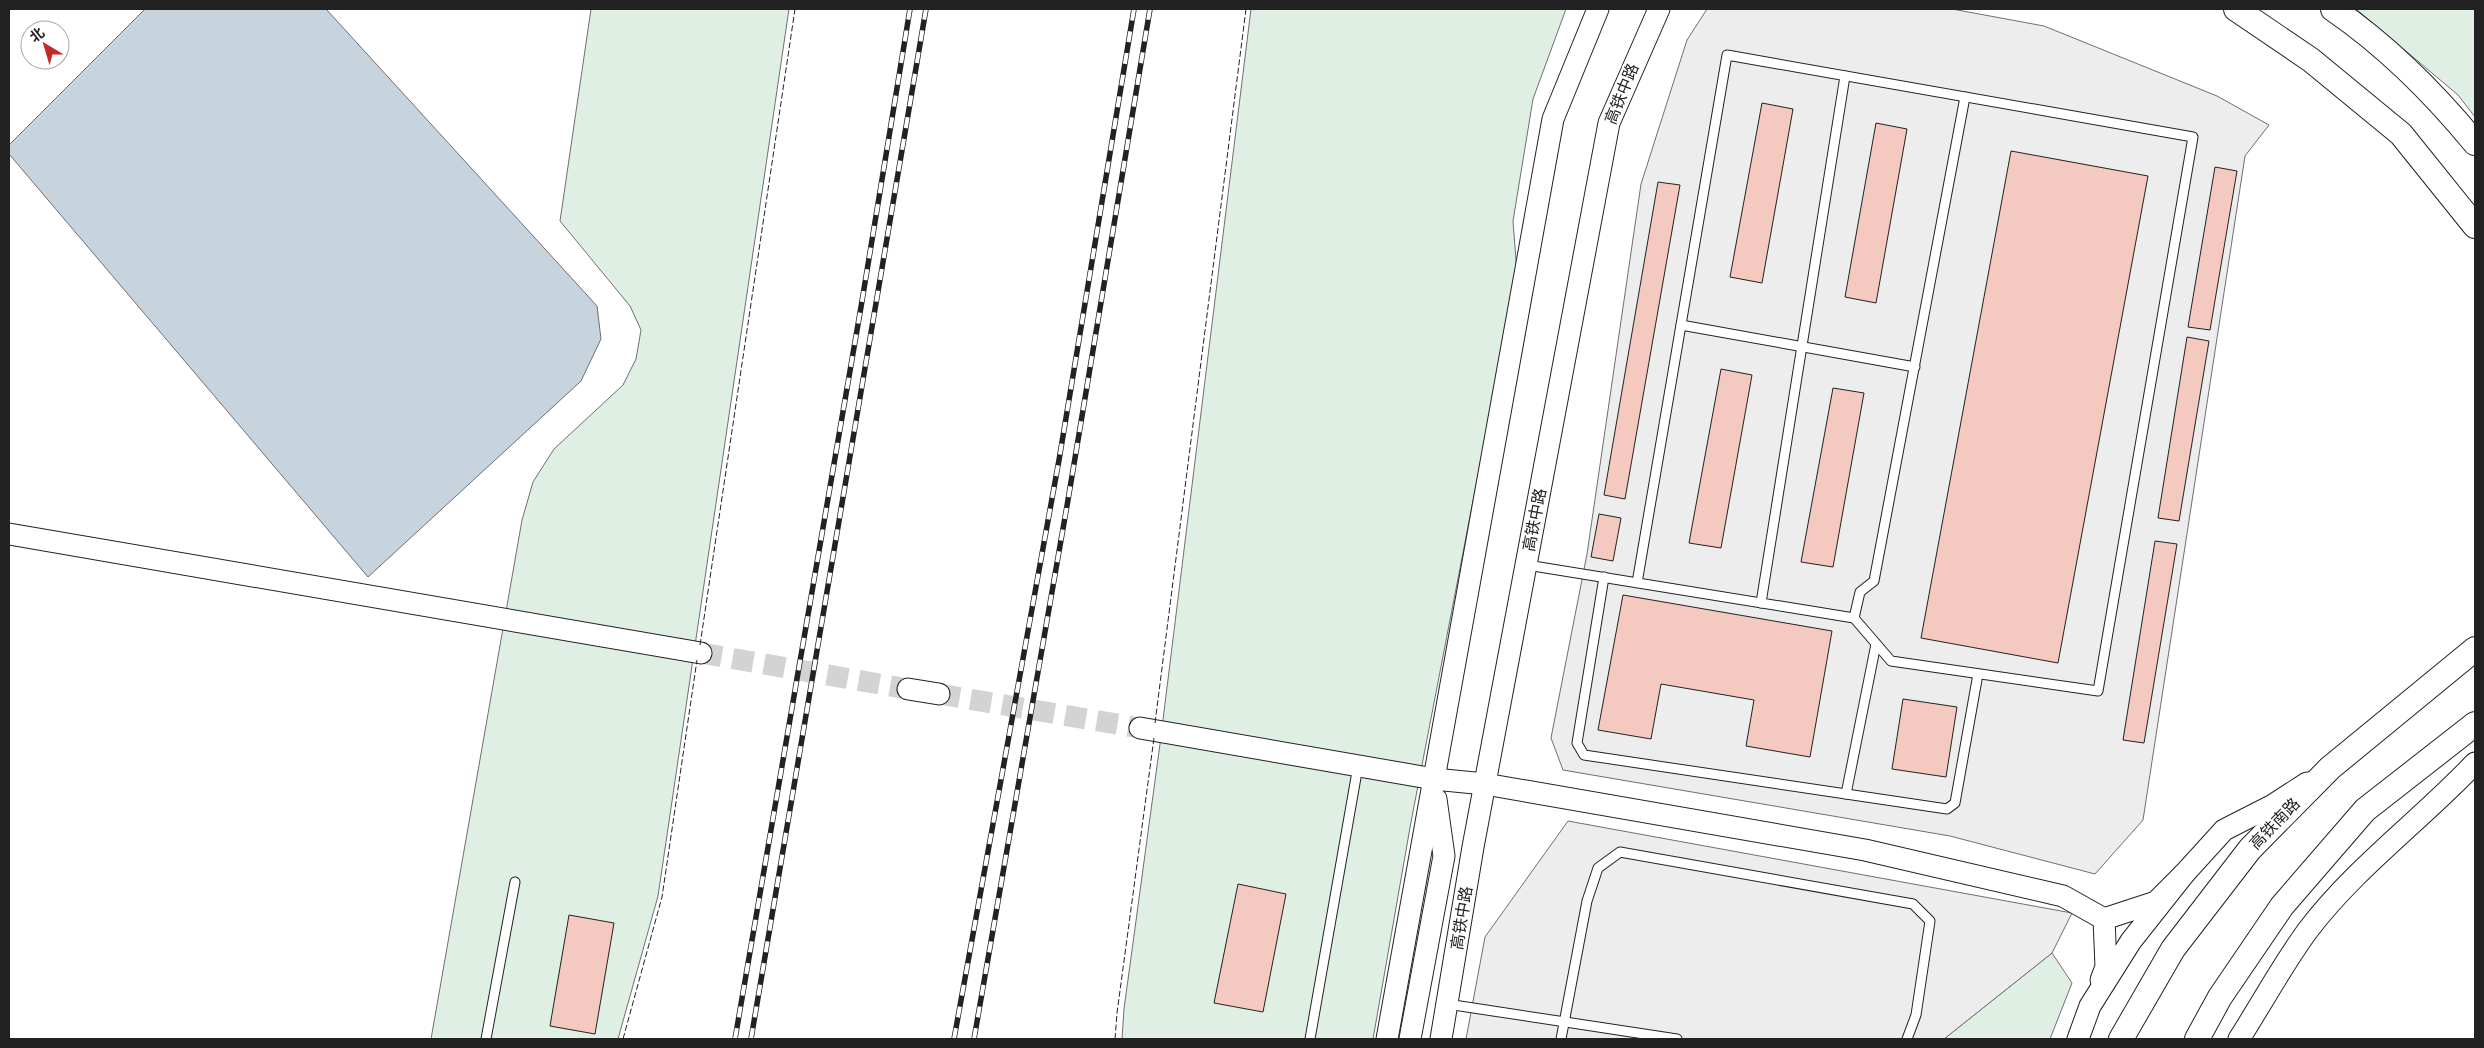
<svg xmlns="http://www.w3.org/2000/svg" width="2484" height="1048" font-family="'Source Sans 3','Noto Sans SC',sans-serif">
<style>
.green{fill:#e0efe3;stroke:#6f6f6f}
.parking{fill:#ededed;stroke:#6f6f6f}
.water{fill:#c7d3dd;stroke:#6f6f6f}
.building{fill:#f3c9c0;stroke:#222}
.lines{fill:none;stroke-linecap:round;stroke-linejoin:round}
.tertiary-tunnel{stroke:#d3d3d3;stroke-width:21;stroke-dasharray:21 11;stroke-linecap:butt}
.service-casing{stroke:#222;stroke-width:11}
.tertiary-casing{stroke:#222;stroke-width:23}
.secondary-casing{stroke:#222;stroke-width:26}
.service{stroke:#fff;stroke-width:9}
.tertiary{stroke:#fff;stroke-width:21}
.secondary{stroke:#fff;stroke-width:24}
.rail-casing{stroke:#222;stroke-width:5.5}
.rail{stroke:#fff;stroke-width:4;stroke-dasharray:11;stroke-linecap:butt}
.fence{stroke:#222;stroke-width:1;stroke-dasharray:6 2.5;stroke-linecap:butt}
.labels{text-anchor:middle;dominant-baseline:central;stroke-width:4;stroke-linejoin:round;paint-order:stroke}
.street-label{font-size:16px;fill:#222;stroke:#fff}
</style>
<rect width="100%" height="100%" fill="#fff"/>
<g class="green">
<polygon points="591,9 789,9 658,896 618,1039 431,1039 522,520 533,482 554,449 623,385 636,359 641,330 630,306 560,221"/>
<polygon points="1251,9 1566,9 1533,99 1513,221 1517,273 1411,822 1373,1039 1122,1039 1124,1009 1160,744"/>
<polygon points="2356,9 2475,9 2475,117 2458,95"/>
<polygon points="2052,953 2072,983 2050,1039 1944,1039"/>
</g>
<g class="parking">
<polygon points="1707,9 1952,9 2044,26 2217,96 2269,125 2245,156 2143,820 2095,874 1950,836 1563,770 1551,738 1587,554 1641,184 1687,40"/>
<polygon points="1568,821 2072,913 2052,953 1944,1039 1466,1039 1485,937"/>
</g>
<polygon class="water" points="145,9 326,9 597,306 601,339 581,381 368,577 9,154 9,145"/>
<g class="building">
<polygon points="1762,103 1793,109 1762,283 1730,277"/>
<polygon points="1876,123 1907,129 1876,303 1845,297"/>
<polygon points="2011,151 2148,176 2058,663 1921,638"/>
<polygon points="2215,167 2237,171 2210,330 2188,327"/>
<polygon points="1658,182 1680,185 1625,499 1604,495"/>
<polygon points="2187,337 2209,341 2179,521 2158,518"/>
<polygon points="1721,369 1752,375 1721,548 1689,543"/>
<polygon points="1833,388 1864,393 1833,567 1801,562"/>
<polygon points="1599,514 1621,518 1613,561 1591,557"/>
<polygon points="2155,541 2177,544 2144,743 2123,740"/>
<polygon points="1623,595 1832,631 1810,757 1746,746 1754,700 1661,684 1651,739 1598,730"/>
<polygon points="1903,699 1957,707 1946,777 1892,769"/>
<polygon points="1238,884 1286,894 1263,1012 1214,1003"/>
<polygon points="569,915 614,923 595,1034 550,1026"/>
</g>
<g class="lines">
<g class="tertiary-tunnel">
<polyline points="701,653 908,689"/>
<polyline points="939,694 1140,728"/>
</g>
<defs>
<g id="service">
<polyline points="1681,325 1915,367"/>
<path d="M 1527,565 C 1636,582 1745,600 1854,618 L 1891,661 L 2098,691 L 2193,137 L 1727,55 L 1637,583"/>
<polyline points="1604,577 1577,743 1584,755 1947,809 1955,803 1978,674"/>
<polyline points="1761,603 1845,76"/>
<polyline points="1854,618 1860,592 1874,581 1965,97"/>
<polyline points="1846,794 1876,644"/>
<polyline points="1447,1004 1677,1039"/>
<polyline points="486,1039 515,882"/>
<polyline points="1310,1039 1358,766"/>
<polyline points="1561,1039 1587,901 1598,868 1620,852 1913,904 1930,921 1916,1015 1907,1039"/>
</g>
<g id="tertiary">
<polyline points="9,534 701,653"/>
<polyline points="908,689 939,694"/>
<polyline points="1140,728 1434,779 1485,784 1865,850 2063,896 2104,919 2156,902 2184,874"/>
<polyline points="2101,980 2106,967 2104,919"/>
<polyline points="1387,1039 1553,119 1598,9"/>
<polyline points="1410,1039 1444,856 1436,799"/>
<polyline points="1441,1039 1473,847 1609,123 1659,9"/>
<polyline points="2078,1039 2090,1006 2131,941 2184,874 2224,830 2273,805 2307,783"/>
<path d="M 2239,1039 C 2262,1003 2283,964 2308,930 C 2356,867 2421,820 2475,763"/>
</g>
<g id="secondary">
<polyline points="2236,9 2311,60 2401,134 2475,226"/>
<path d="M 2333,9 C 2387,46 2433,92 2475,143"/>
<polyline points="2121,1039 2173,949 2250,849 2330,768 2475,649"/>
<polyline points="2197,1039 2220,997 2282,906 2365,810 2475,724"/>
</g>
</defs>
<use href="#service" class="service-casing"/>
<use href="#tertiary" class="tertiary-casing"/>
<use href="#secondary" class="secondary-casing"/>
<use href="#service" class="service"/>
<use href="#tertiary" class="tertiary"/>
<use href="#secondary" class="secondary"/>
<defs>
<g id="rail">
<polyline points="735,1039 861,307 910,9"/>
<polyline points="751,1039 926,9"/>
<polyline points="954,1039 1059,460 1134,9"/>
<polyline points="974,1039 1068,500 1150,9"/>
</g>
</defs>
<use href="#rail" class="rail-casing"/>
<use href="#rail" class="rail"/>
<g class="fence">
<polyline points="700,645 795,9"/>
<polyline points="1155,723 1246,9"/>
<polyline points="623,1039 662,897 697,660"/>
<polyline points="1115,1039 1117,1013 1154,738"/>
</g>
</g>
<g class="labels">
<g class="street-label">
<text transform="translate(1622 94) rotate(-68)">高铁中路</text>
<text transform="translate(1535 520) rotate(-79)">高铁中路</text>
<text transform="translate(2275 824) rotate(-46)">高铁南路</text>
<text transform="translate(1462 918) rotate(-81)">高铁中路</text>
</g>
</g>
<rect width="2484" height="1048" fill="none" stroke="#222222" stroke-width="20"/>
<g transform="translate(45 45) rotate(322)"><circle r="24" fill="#ffffff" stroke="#a7a7a7"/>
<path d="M0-4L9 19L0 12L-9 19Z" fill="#c62828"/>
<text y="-8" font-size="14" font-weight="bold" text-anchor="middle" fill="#222222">北</text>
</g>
</svg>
